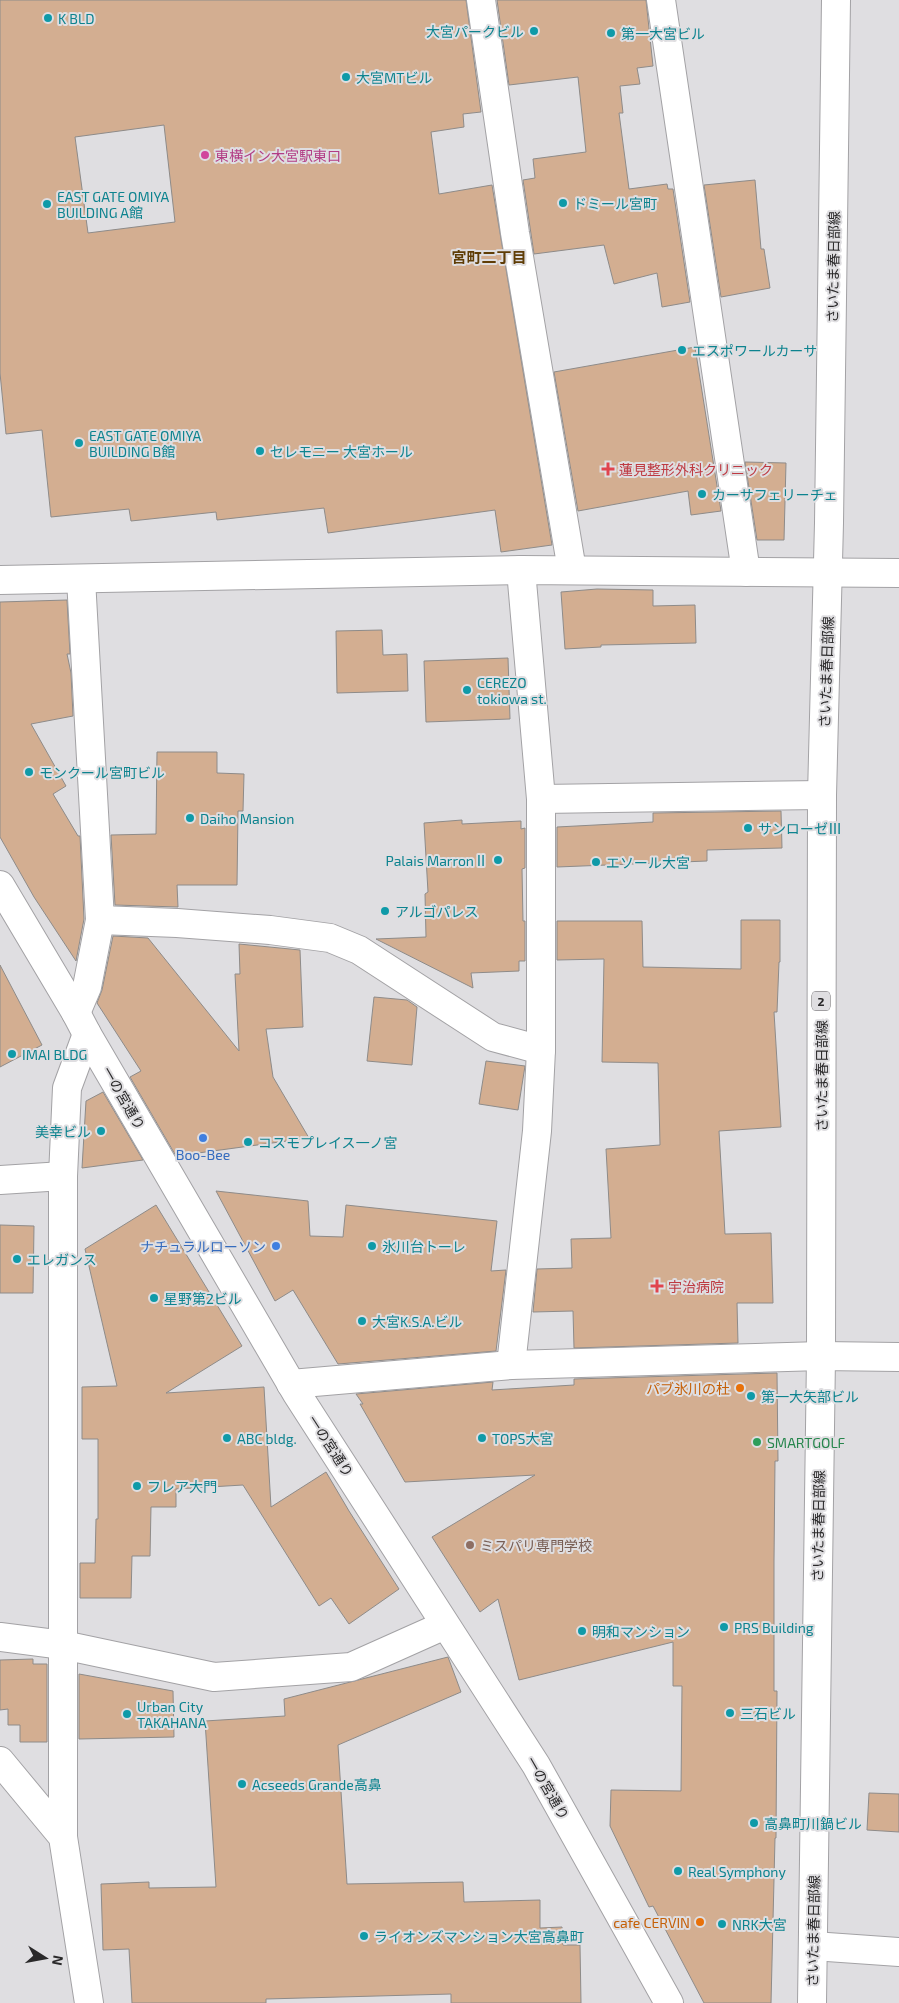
<svg xmlns="http://www.w3.org/2000/svg" width="899" height="2003" font-family="'Exo 2','Noto Sans JP',sans-serif">
<style>
.building{fill:#d3ae91;stroke:#8e8b89;fill-rule:evenodd}
.lines{fill:none;stroke-linecap:round;stroke-linejoin:round}
.minor-casing{stroke:#a3a2a5;stroke-width:30}
.major-casing{stroke:#a3a2a5;stroke-width:30}
.minor{stroke:#fff;stroke-width:28}
.major{stroke:#fff;stroke-width:28}
.culture-dot{fill:#0f9aa8;stroke:#dfdee1;stroke-width:2}
.hotel-dot{fill:#d1479c;stroke:#dfdee1;stroke-width:2}
.health-dot{fill:#e0444e;stroke:#dfdee1;stroke-width:2}
.shop-dot{fill:#3f7fe0;stroke:#dfdee1;stroke-width:2}
.food-dot{fill:#e8710a;stroke:#dfdee1;stroke-width:2}
.leisure-dot{fill:#2e9e5b;stroke:#dfdee1;stroke-width:2}
.education-dot{fill:#8d6e63;stroke:#dfdee1;stroke-width:2}
.labels{text-anchor:middle;dominant-baseline:central;stroke-width:4;stroke-linejoin:round;paint-order:stroke}
.shield{fill:#dfdee1;stroke:#605f61;stroke-width:1}
.shield-label{font-size:12px;font-weight:bold;fill:#2a292a}
.culture-label{font-size:14px;fill:#0d838f;stroke:#dfdee1;text-anchor:start}
.hotel-label{font-size:14px;fill:#b23c85;stroke:#dfdee1;text-anchor:start}
.street-label{font-size:14px;fill:#2a292a;stroke:#dfdee1}
.health-label{font-size:14px;fill:#be3a42;stroke:#dfdee1;text-anchor:start}
.shop-label{font-size:14px;fill:#366cbe;stroke:#dfdee1}
.food-label{font-size:14px;fill:#c56008;stroke:#dfdee1;text-anchor:end}
.leisure-label{font-size:14px;fill:#27864d;stroke:#dfdee1;text-anchor:start}
.education-label{font-size:14px;fill:#785e54;stroke:#dfdee1;text-anchor:start}
.neighbourhood-label{font-size:15px;font-weight:bold;fill:#5f3d06;stroke:#dfdee1}
</style>
<rect width="100%" height="100%" fill="#dfdee1"/>
<g class="building">
<path d="M 0,0 L 466,0 L 481,112 L 463,114 L 464,127 L 431,132 L 439,194 L 492,185 L 552,545 L 501,552 L 495,510 L 328,533 L 324,508 L 217,520 L 216,512 L 131,521 L 129,509 L 51,517 L 42,430 L 6,434 L 0,373 ZM 164,125 L 175,222 L 88,233 L 75,137 Z"/>
<polygon points="497,0 646,0 653,66 637,68 640,84 620,86 623,113 619,113 629,189 667,184 668,189 673,189 690,302 662,307 657,273 614,284 604,245 534,254 523,180 535,178 533,159 586,152 578,77 509,85"/>
<polygon points="755,180 761,249 764,249 770,288 721,297 704,185"/>
<polygon points="695,347 721,511 691,515 688,491 578,511 554,372"/>
<polygon points="745,462 786,463 784,540 757,540"/>
<polygon points="597,589 653,590 653,606 695,605 696,643 601,645 601,647 565,649 561,592"/>
<polygon points="67,600 70,654 67,654 71,673 73,716 31,724 66,786 53,794 78,836 80,836 84,919 76,961 34,897 0,837 0,602"/>
<polygon points="382,630 383,655 407,654 408,691 337,693 336,631"/>
<polygon points="508,658 510,719 426,722 424,661"/>
<polygon points="157,752 217,752 217,773 244,774 243,811 238,811 237,885 177,885 178,907 115,905 111,835 156,834"/>
<polygon points="781,811 782,848 707,850 707,861 557,867 557,827 653,822 653,813"/>
<polygon points="462,820 462,824 521,821 521,829 525,828 525,868 522,869 523,921 525,921 525,961 519,961 519,971 471,973 473,988 376,939 426,937 425,894 428,892 424,823"/>
<polygon points="741,920 780,920 780,962 779,962 777,1012 774,1012 781,1127 719,1131 725,1234 771,1233 773,1303 737,1303 738,1343 574,1348 573,1311 533,1312 537,1269 572,1268 571,1239 611,1238 606,1149 660,1145 658,1063 602,1062 604,959 557,960 557,921 642,921 643,967 741,969"/>
<polygon points="113,936 148,938 239,1051 235,974 240,974 239,944 300,950 303,1027 266,1029 273,1077 309,1138 176,1156 130,1077 141,1071 97,1003 102,990"/>
<polygon points="0,965 42,1045 0,1067"/>
<polygon points="374,997 407,1000 417,1007 412,1065 367,1061"/>
<polygon points="486,1061 525,1066 518,1110 479,1104"/>
<polygon points="103,1092 143,1160 82,1168 86,1101"/>
<polygon points="216,1191 308,1201 310,1236 343,1237 346,1205 497,1221 491,1271 506,1270 496,1351 338,1364 293,1290 275,1301"/>
<polygon points="156,1205 242,1346 166,1393 264,1387 271,1507 326,1472 349,1511 399,1589 349,1624 331,1598 319,1606 243,1485 176,1489 176,1507 151,1507 150,1556 132,1556 131,1598 80,1598 80,1563 95,1563 96,1519 98,1519 98,1439 82,1439 82,1387 117,1386 85,1249"/>
<polygon points="0,1225 34,1226 33,1293 0,1293"/>
<polygon points="777,1373 778,1461 775,1461 774,1561 774,1691 777,1691 776,1838 775,1838 771,2003 704,2003 653,1906 649,1907 610,1826 611,1790 681,1791 682,1686 673,1686 673,1642 519,1680 498,1599 480,1612 432,1537 535,1475 405,1482 360,1404 363,1404 356,1394 493,1382 492,1390 574,1385 574,1379"/>
<polygon points="448,1657 461,1692 338,1745 347,1884 463,1882 464,1902 540,1900 540,1928 562,1927 563,1945 580,1945 581,2003 451,2003 451,1994 266,1999 266,2003 132,2003 129,1949 103,1950 101,1884 149,1882 149,1888 216,1887 205,1721 285,1716 284,1699"/>
<polygon points="33,1659 33,1664 47,1664 47,1742 20,1742 20,1725 8,1725 8,1709 0,1710 0,1660"/>
<polygon points="79,1674 173,1691 174,1737 79,1739"/>
<polygon points="869,1793 899,1794 899,1832 867,1830"/>
</g>
<g class="lines">
<defs>
<g id="minor">
<polyline points="481,0 515,233 572,570"/>
<polyline points="661,0 746,572"/>
<polyline points="0,580 521,570 899,573"/>
<polyline points="541,799 822,795"/>
<polyline points="0,885 76,1013 87,1034 297,1394 536,1765 669,2003"/>
<polyline points="100,920 177,923 270,930 330,938 359,950 493,1037 541,1050"/>
<polyline points="76,1013 87,987 100,920 81,579"/>
<polyline points="0,1180 63,1176"/>
<polyline points="511,1365 537,1131 541,1050 541,799 521,570"/>
<polyline points="291,1384 511,1365 821,1356 899,1357"/>
<polyline points="0,1637 63,1645 214,1677 351,1667 445,1625"/>
<polyline points="0,1761 63,1837 89,2003"/>
<polyline points="63,1837 63,1176 67,1088 87,1034"/>
<polyline points="813,1946 899,1952"/>
</g>
<polyline id="major" points="812,2003 821,1356 822,795 829,523 836,0"/>
</defs>
<use href="#minor" class="minor-casing"/>
<use href="#major" class="major-casing"/>
<use href="#minor" class="minor"/>
<use href="#major" class="major"/>
</g>
<g class="culture-dot">
<circle cx="48" cy="18" r="5"/>
<circle cx="534" cy="31" r="5"/>
<circle cx="611" cy="33" r="5"/>
<circle cx="346" cy="77" r="5"/>
<circle cx="563" cy="203" r="5"/>
<circle cx="47" cy="204" r="5"/>
<circle cx="682" cy="350" r="5"/>
<circle cx="79" cy="443" r="5"/>
<circle cx="260" cy="451" r="5"/>
<circle cx="702" cy="494" r="5"/>
<circle cx="467" cy="690" r="5"/>
<circle cx="29" cy="772" r="5"/>
<circle cx="190" cy="818" r="5"/>
<circle cx="748" cy="828" r="5"/>
<circle cx="498" cy="860" r="5"/>
<circle cx="596" cy="862" r="5"/>
<circle cx="385" cy="911" r="5"/>
<circle cx="12" cy="1054" r="5"/>
<circle cx="101" cy="1131" r="5"/>
<circle cx="248" cy="1142" r="5"/>
<circle cx="372" cy="1246" r="5"/>
<circle cx="17" cy="1259" r="5"/>
<circle cx="154" cy="1298" r="5"/>
<circle cx="362" cy="1321" r="5"/>
<circle cx="751" cy="1396" r="5"/>
<circle cx="227" cy="1438" r="5"/>
<circle cx="482" cy="1438" r="5"/>
<circle cx="137" cy="1486" r="5"/>
<circle cx="724" cy="1627" r="5"/>
<circle cx="582" cy="1631" r="5"/>
<circle cx="730" cy="1713" r="5"/>
<circle cx="127" cy="1714" r="5"/>
<circle cx="242" cy="1784" r="5"/>
<circle cx="754" cy="1823" r="5"/>
<circle cx="678" cy="1871" r="5"/>
<circle cx="722" cy="1924" r="5"/>
<circle cx="364" cy="1936" r="5"/>
</g>
<circle class="hotel-dot" cx="205" cy="155" r="5"/>
<g class="health-dot">
<path d="M605.5 461.5h5v5h5v5h-5v5h-5v-5h-5v-5h5z"/>
<path d="M654.5 1278.5h5v5h5v5h-5v5h-5v-5h-5v-5h5z"/>
</g>
<g class="shop-dot">
<circle cx="203" cy="1138" r="5"/>
<circle cx="276" cy="1246" r="5"/>
</g>
<g class="food-dot">
<circle cx="740" cy="1388" r="5"/>
<circle cx="700" cy="1922" r="5"/>
</g>
<circle class="leisure-dot" cx="757" cy="1442" r="5"/>
<circle class="education-dot" cx="470" cy="1545" r="5"/>
<g class="labels">
<rect class="shield" x="812" y="991.5" width="18" height="19" rx="4"/>
<g class="shield-label">
<text x="821" y="1001">2</text>
</g>
<g class="culture-label">
<text x="58" y="18">K BLD</text>
<text x="524" y="31" text-anchor="end">大宮パークビル</text>
<text x="621" y="33">第一大宮ビル</text>
<text x="356" y="77">大宮MTビル</text>
<text x="57" y="196">EAST GATE OMIYA<tspan x="57" dy="16">BUILDING A館</tspan></text>
<text x="573" y="203">ドミール宮町</text>
<text x="692" y="350">エスポワールカーサ</text>
<text x="89" y="435">EAST GATE OMIYA<tspan x="89" dy="16">BUILDING B館</tspan></text>
<text x="270" y="451">セレモニー 大宮ホール</text>
<text x="712" y="494">カーサフェリーチェ</text>
<text x="477" y="682">CEREZO<tspan x="477" dy="16">tokiowa st.</tspan></text>
<text x="39" y="772">モンクール宮町ビル</text>
<text x="200" y="818">Daiho Mansion</text>
<text x="758" y="828">サンローゼⅢ</text>
<text x="488" y="860" text-anchor="end">Palais MarronⅡ</text>
<text x="606" y="862">エソール大宮</text>
<text x="395" y="911">アルゴパレス</text>
<text x="22" y="1054">IMAI BLDG</text>
<text x="91" y="1131" text-anchor="end">美幸ビル</text>
<text x="258" y="1142">コスモプレイス一ノ宮</text>
<text x="382" y="1246">氷川台トーレ</text>
<text x="27" y="1259">エレガンス</text>
<text x="164" y="1298">星野第2ビル</text>
<text x="372" y="1321">大宮K.S.A.ビル</text>
<text x="761" y="1396">第一大矢部ビル</text>
<text x="237" y="1438">ABC bldg.</text>
<text x="492" y="1438">TOPS大宮</text>
<text x="147" y="1486">フレア大門</text>
<text x="734" y="1627">PRS Building</text>
<text x="592" y="1631">明和マンション</text>
<text x="137" y="1706">Urban City<tspan x="137" dy="16">TAKAHANA</tspan></text>
<text x="740" y="1713">三石ビル</text>
<text x="252" y="1784">Acseeds Grande高鼻</text>
<text x="764" y="1823">高鼻町川鍋ビル</text>
<text x="688" y="1871">Real Symphony</text>
<text x="732" y="1924">NRK大宮</text>
<text x="374" y="1936">ライオンズマンション大宮高鼻町</text>
</g>
<g class="hotel-label">
<text x="215" y="155">東横イン大宮駅東口</text>
</g>
<g class="street-label">
<text transform="translate(833 267) rotate(-89)">さいたま春日部線</text>
<text transform="translate(826 672) rotate(-88)">さいたま春日部線</text>
<text transform="translate(821 1076) rotate(-90)">さいたま春日部線</text>
<text transform="translate(124 1098) rotate(60)">一の宮通り</text>
<text transform="translate(331 1446) rotate(57)">一の宮通り</text>
<text transform="translate(818 1526) rotate(-89)">さいたま春日部線</text>
<text transform="translate(548 1788) rotate(60)">一の宮通り</text>
<text transform="translate(813 1931) rotate(-89)">さいたま春日部線</text>
</g>
<g class="health-label">
<text x="619" y="469">蓮見整形外科クリニック</text>
<text x="668" y="1286">宇治病院</text>
</g>
<g class="shop-label">
<text x="203" y="1154">Boo-Bee</text>
<text x="266" y="1246" text-anchor="end">ナチュラルローソン</text>
</g>
<g class="food-label">
<text x="730" y="1388">パブ氷川の杜</text>
<text x="690" y="1922">cafe CERVIN</text>
</g>
<g class="leisure-label">
<text x="767" y="1442">SMARTGOLF</text>
</g>
<g class="education-label">
<text x="480" y="1545">ミスパリ専門学校</text>
</g>
<g class="neighbourhood-label">
<text x="489" y="257">宮町二丁目</text>
</g>
</g>
<g transform="translate(45 1958) rotate(101)" stroke="#dfdee1" stroke-width="4" paint-order="stroke">
<path d="M0-4L9 19L0 12L-9 19Z" fill="#2a292a"/>
<text y="-8" font-size="14" font-weight="bold" text-anchor="middle" fill="#2a292a">N</text>
</g>
</svg>
